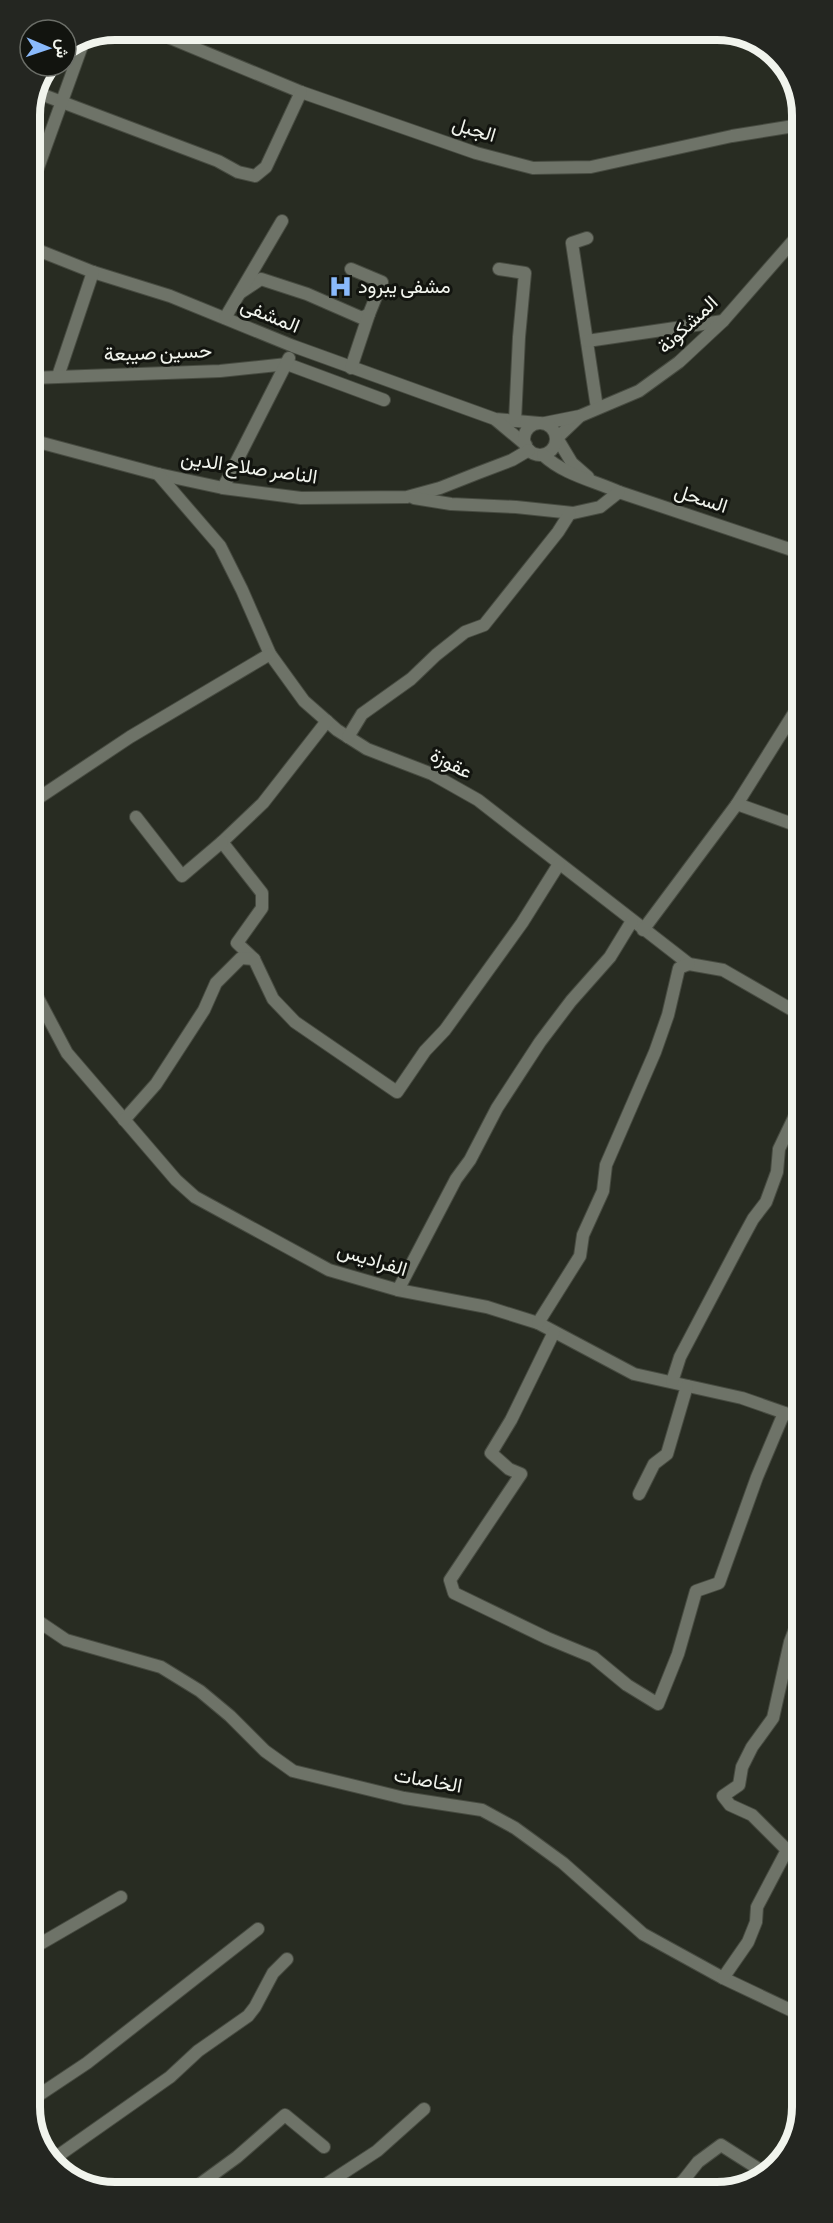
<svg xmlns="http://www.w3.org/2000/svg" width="833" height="2223" font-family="'Sofia Sans Condensed',Vazirmatn,sans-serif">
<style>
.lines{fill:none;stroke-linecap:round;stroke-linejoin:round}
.minor-casing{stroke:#474b41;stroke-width:14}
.minor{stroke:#6e7368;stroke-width:12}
.labels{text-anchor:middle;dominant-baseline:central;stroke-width:6;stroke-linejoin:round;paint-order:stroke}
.street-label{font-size:20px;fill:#f1f4ed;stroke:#12140f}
.poi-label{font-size:20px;fill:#f1f4ed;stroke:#12140f;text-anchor:start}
.rim{fill:none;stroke:#f1f4ed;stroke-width:8}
</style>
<rect width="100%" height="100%" fill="#282c22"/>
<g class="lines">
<defs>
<g id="minor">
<polyline points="151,30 301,92 476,153 533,168 591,167 732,136 800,125"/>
<polyline points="38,93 218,161 238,172 255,176 266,167 301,92"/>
<polyline points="30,190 83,43"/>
<polyline points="587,238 572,243 597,408"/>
<polyline points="30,247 93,272 170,296 293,346 495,419 539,423"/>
<polyline points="499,269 525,273 519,337 515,421"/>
<polyline points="240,293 261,279 307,294 362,318 369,314 382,282 351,269"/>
<polyline points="225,318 282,221"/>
<polyline points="587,341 723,321"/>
<polyline points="351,368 369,314"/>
<polyline points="58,376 93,272"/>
<polyline points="31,378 220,371 287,364 384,400"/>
<polyline points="579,417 557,438 572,463 588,477"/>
<polyline points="496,420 526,445"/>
<polyline points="545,423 580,416 639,391 679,362 723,321 800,233"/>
<circle cx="540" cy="439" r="16"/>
<polyline points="31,440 158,474 223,488 301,498 407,497 440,488 478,473 512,460 529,450"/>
<path d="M 543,455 C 565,475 592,480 619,492 L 801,553"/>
<polyline points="158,474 220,546 242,590 270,654 304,701 337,730 367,749 432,774 478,800 689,964 723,970 801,1015"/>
<polyline points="223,488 289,358"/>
<polyline points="414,498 451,504 516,507 573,513 600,507 619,492"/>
<polyline points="327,721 263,803 222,842 262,893 262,908 237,943 254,959 273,999 295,1022 397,1092 425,1051 445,1030 522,923 559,864"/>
<polyline points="348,737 362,714 411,679 436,655 465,632 484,625 558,532 570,513"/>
<polyline points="31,803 130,737 270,654"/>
<polyline points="737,804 801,702"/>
<polyline points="136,817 182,876 222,842"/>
<polyline points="643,930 737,804 801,827"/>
<polyline points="31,985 67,1053 176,1180 195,1197 329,1270 398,1290 487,1307 538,1323 634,1374 742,1398 802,1419"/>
<polyline points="124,1120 156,1084 204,1010 216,983 241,958 254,959"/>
<polyline points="398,1290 456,1179 470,1160 497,1108 540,1042 571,1001 610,957 632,921"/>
<polyline points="538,1323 580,1256 583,1235 603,1191 606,1165 655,1052 668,1015 679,968 689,964"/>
<polyline points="554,1332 511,1420 491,1453 509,1469 521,1474 450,1580 454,1593 547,1638 593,1657 627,1685 658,1704 678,1654 696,1591 719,1583 757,1477 784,1413"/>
<polyline points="672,1382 680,1357 740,1243 753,1219 766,1202 777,1172 779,1149 801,1103"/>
<polyline points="639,1494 654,1464 667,1454 687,1386"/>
<polyline points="32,1617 66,1640 161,1667 200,1691 230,1716 265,1751 293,1771 404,1798 482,1810 515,1828 563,1863 643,1934 723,1978 803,2016"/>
<polyline points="33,1948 121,1897"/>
<polyline points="723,1978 748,1942 756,1922 757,1907 787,1850 752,1815 730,1805 723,1796 739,1785 742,1767 752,1747 773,1718 790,1642 802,1611"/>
<polyline points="33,2099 87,2063 258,1929"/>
<polyline points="52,2160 170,2077 198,2051 248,2016 255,2007 273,1973 287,1959"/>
<polyline points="672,2190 683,2181 698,2162 721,2145 765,2173"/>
<polyline points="491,2191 492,2190"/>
<polyline points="189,2192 237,2157 285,2115 324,2147"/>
<polyline points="314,2192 377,2151 424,2109"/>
</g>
</defs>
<use href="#minor" class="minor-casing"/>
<use href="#minor" class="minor"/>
</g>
<defs>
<symbol id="hospital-bare" viewBox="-9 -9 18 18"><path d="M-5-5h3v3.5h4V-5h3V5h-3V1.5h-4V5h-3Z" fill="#8abafc" stroke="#12140f" stroke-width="2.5" paint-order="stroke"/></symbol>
</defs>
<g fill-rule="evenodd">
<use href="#hospital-bare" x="324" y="270" width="33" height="33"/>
</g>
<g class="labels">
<g class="street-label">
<text transform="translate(474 130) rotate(17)">الجبل</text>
<text transform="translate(270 316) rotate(22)">المشفى</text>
<text transform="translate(688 325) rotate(-43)">المشكونة</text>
<text transform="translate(158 353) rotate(-2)">حسين صيبعة</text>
<text transform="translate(249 468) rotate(8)">الناصر صلاح الدين</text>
<text transform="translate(701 499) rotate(18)">السحل</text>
<text transform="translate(451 764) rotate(27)">عقوزة</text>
<text transform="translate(372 1260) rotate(17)">الفراديس</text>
<text transform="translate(428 1781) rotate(10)">الخاصات</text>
</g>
<g class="poi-label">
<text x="358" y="287">مشفى يبرود</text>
</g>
</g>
<path d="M0 0H833V2223H0ZM115 40H717A75 75 0 0 1 792 115V2107A75 75 0 0 1 717 2182H115A75 75 0 0 1 40 2107V115A75 75 0 0 1 115 40Z" fill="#242621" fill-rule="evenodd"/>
<path class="rim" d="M115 40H717A75 75 0 0 1 792 115V2107A75 75 0 0 1 717 2182H115A75 75 0 0 1 40 2107V115A75 75 0 0 1 115 40Z"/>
<g transform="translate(48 48) rotate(92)"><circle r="28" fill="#12140f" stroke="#6b6e68" stroke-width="1.5"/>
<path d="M0-4.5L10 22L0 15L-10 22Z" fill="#8abafc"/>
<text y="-9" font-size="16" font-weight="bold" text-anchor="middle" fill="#f1f4ed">ش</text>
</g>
</svg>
